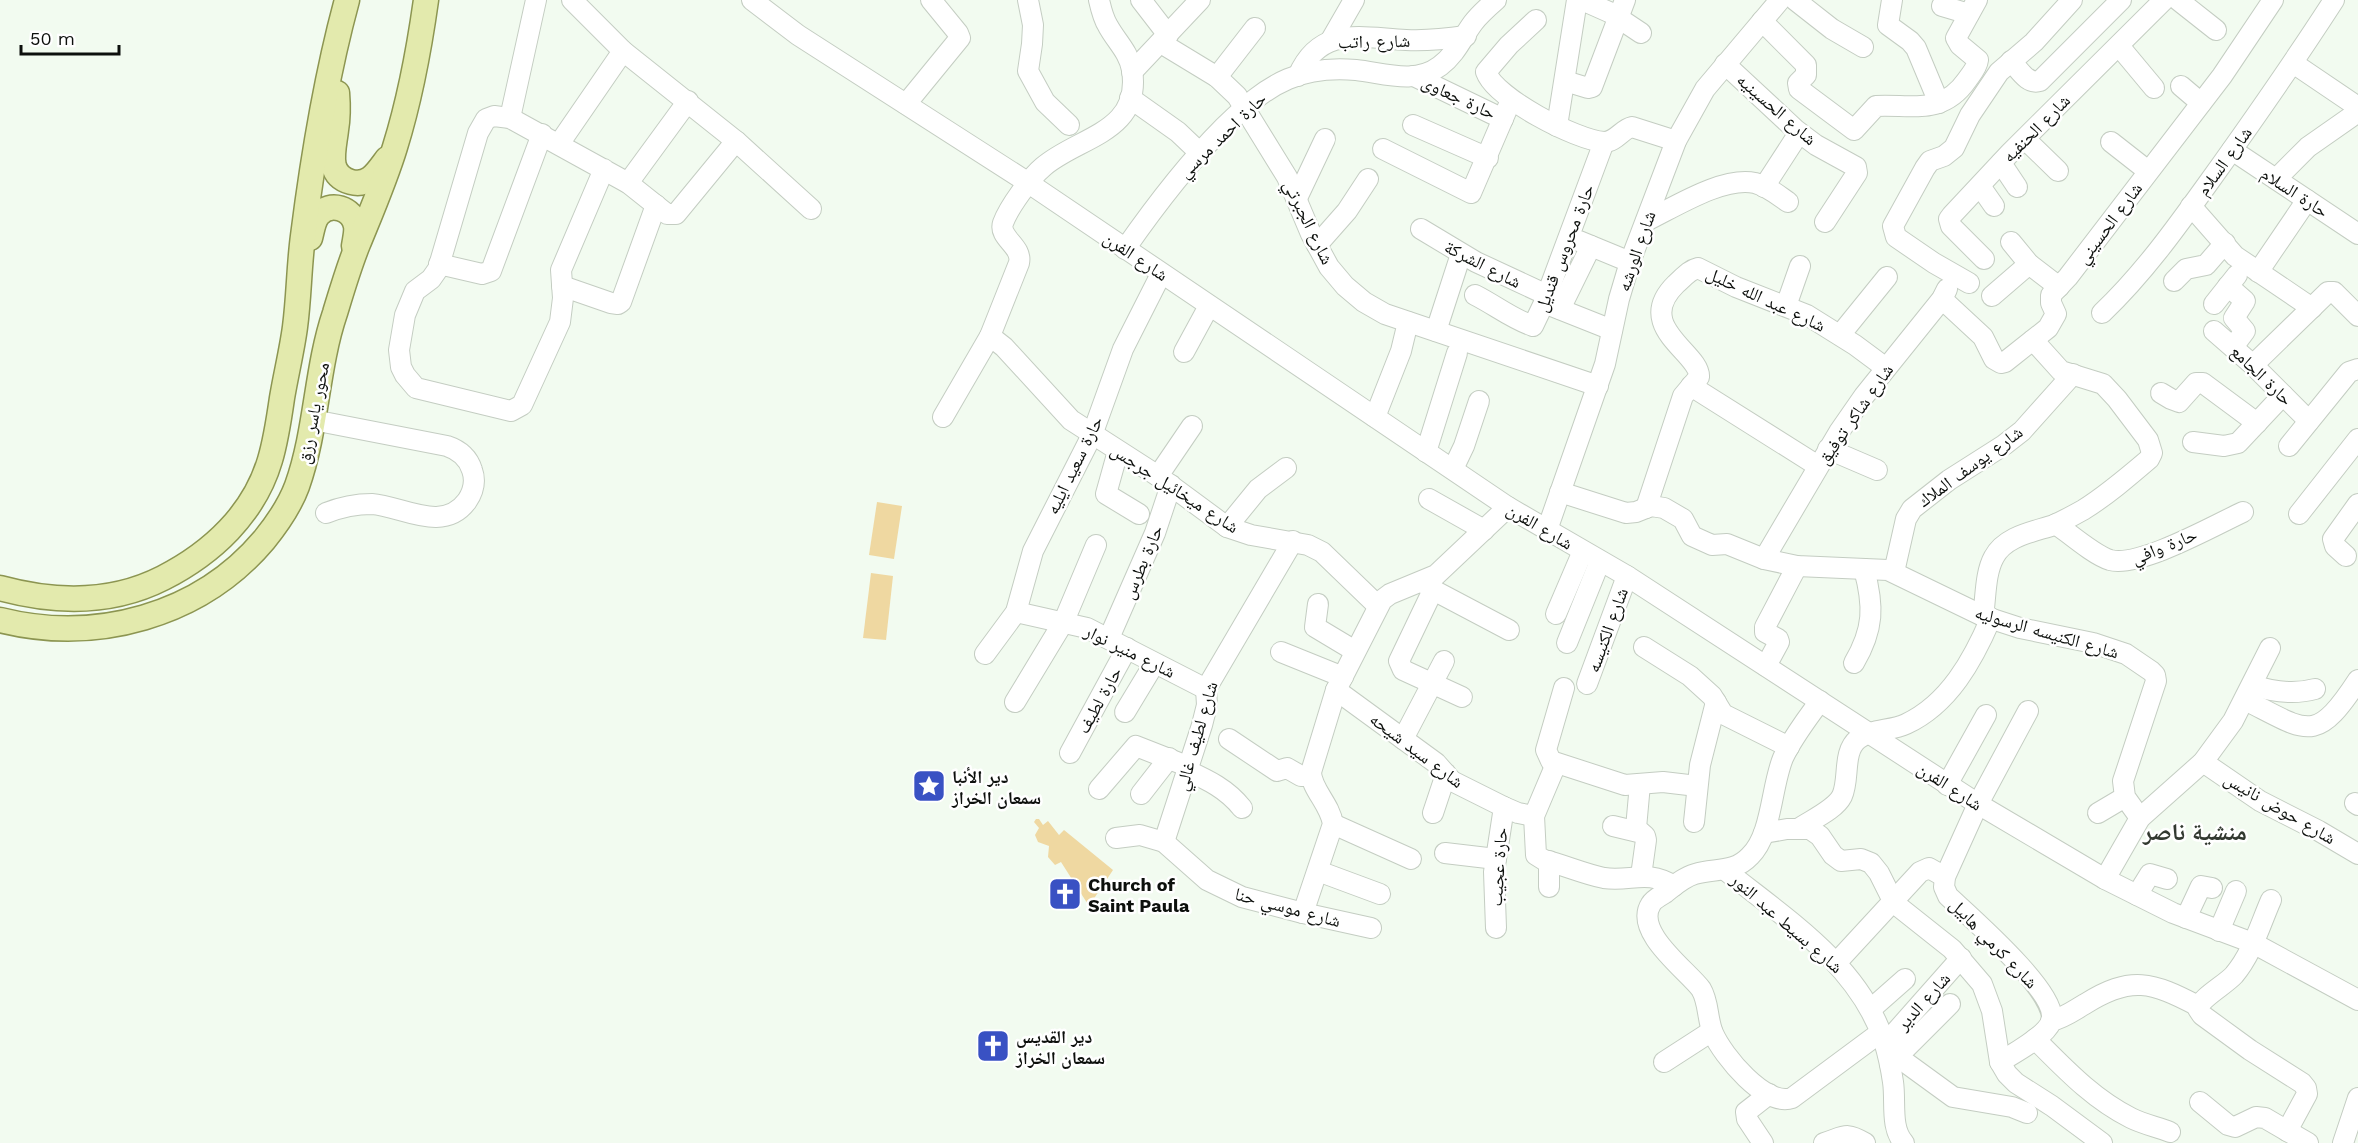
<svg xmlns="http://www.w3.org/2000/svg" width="2358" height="1143" font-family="'Work Sans','Noto Naskh Arabic',sans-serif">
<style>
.green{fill:#efd8a1}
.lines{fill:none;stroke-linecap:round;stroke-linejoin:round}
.minor-casing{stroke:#c4cdc2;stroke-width:22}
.major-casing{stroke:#8c9551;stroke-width:27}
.minor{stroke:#fff;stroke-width:20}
.major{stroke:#e3eaad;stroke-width:24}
.labels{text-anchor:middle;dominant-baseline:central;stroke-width:5;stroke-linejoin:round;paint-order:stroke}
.street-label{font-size:18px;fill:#0d100d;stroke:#fff}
.poi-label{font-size:18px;font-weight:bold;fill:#0d100d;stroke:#fff;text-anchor:start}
.district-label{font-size:24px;font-weight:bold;fill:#323930;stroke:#fff}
</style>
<rect width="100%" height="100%" fill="#f2fbf0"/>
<g class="green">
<polygon points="877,502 902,506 894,559 869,555"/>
<polygon points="871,573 893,576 886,640 863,638"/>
<polygon points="1036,819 1039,819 1043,825 1048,821 1059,835 1064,830 1113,870 1089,906 1061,862 1055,865 1048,857 1049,846 1038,842 1035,835 1039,828 1034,822"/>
</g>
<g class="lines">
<defs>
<g id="minor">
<polyline points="572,0 623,51 736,141 811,209"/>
<polyline points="752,0 798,35 1027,182 1508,507 1627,576 1978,804 2105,879 2173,913 2253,943 2358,1000"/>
<polyline points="1028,0 1033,25 1032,44 1028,71 1045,102 1069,125"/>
<polyline points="1141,0 1168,35"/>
<polyline points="1582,0 1618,16 1623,21 1641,33"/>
<polyline points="1795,0 1832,29 1863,47"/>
<polyline points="1892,0 1888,25 1910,41 1916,48 1939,103"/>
<polyline points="2178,0 2216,30"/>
<polyline points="1942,6 1969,14"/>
<path d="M 1536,20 L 1509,45 L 1486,72 C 1495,98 1576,140 1604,142 C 1616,142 1622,129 1632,127 L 1676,141"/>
<path d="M 1762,21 L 1806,65 L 1806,75 L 1798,83 L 1799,89 L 1854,130 L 1876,106 C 1911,104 1942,116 1967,80 C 1971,74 1977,68 1978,60 L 1960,45 L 1956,38 L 1977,0"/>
<polyline points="1331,40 1354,0"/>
<polyline points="1161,43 1217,77 1237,96 1287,177 1311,234 1329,267 1345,286 1364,302 1385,314 1598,386"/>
<polyline points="2119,46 2154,88"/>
<path d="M 2011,61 C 2019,69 2027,85 2040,81 L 2121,0"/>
<polyline points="2293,63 2358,107"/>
<polyline points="1725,64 1796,130 1816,145 1856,167 1857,173 1825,222"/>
<polyline points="1132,72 1200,0"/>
<path d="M 1298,76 C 1320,25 1361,38 1406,40 C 1426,41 1446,39 1466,36"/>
<polyline points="1414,76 1503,119"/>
<polyline points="1217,77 1255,28"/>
<polyline points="1565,81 1588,88 1592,87 1625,0"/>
<polyline points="2181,86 2201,103"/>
<polyline points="1130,98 1178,132 1199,152"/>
<polyline points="906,104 960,38 958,33 931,0"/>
<polyline points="510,118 536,0"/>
<polyline points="1413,125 1488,158"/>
<polyline points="1557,126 1577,0"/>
<polyline points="2025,139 2058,171"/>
<polyline points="2111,142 2148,171"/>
<polyline points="559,144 623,51"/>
<polyline points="1383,149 1471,193 1511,100"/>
<polyline points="2232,150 2358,234"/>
<polyline points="2001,163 2017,187"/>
<polyline points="604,169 561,270 563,298 560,322 522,405 511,411 416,388 405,375 401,367 399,350 405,315 415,291 431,279 438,269 478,133 486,119 494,116 510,118 628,183 667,214 676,214 736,141"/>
<polyline points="2276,179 2308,147 2358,112"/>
<polyline points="628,183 688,101"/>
<polyline points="1980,186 1994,206"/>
<polyline points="1764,187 1799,133"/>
<polyline points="1297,198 1325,139"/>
<polyline points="2191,206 2235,256 2312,308"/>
<path d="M 1646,221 C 1675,207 1723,176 1755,183 C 1767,186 1778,195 1788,202"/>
<polyline points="1421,229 1476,262 1547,295"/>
<polyline points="1579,241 1630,262"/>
<polyline points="2011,242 2029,264 2059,287"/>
<polyline points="1317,245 1347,211 1368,179"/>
<path d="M 1125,249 C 1155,206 1186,165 1223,128 C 1243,109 1262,90 1288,79 C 1309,70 1333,68 1356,70 C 1384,73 1415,85 1440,66 C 1456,54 1462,38 1473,23 C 1479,15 1488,7 1496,0"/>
<polyline points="1984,259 1951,226 1949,219 1952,215 2010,153 2164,0"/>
<polyline points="439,264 482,274 491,271 542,134"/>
<polyline points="2258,272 2307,200"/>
<polyline points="2174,281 2186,269 2206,265 2225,243"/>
<polyline points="1969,283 1934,263 1896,237 1893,226 1925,168 1930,161 1944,156 1954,148 1970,115 1999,72 2034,42 2072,0"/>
<polyline points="562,286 611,303 618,304 621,302 656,205"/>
<polyline points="2228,286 2245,301 2234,318 2245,331 2233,347"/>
<path d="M 1475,295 C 1495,305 1512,319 1533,326 L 1544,303 L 1604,142"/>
<polyline points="1992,296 2029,264"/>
<polyline points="1942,299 1983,337 1994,359 2001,363 2005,362 2048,328 2056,314 2051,303 2051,295 2068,277 2222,76 2273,0"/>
<polyline points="1544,303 1612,330"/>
<polyline points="2214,304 2237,275"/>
<polyline points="1786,306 1800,266"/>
<polyline points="1560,309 1591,246"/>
<path d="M 2102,313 C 2143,274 2176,228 2209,182 C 2252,122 2294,62 2334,0"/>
<polyline points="1436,331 1461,254"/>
<polyline points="2214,331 2253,365 2309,421"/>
<polyline points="1840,335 1887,277"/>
<polyline points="990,336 1004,347 1071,420 1158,476 1227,527 1251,535 1308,545 1322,552 1378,606"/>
<polyline points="1184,352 1209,306"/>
<polyline points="2253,365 2328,292 2334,292 2358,316"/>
<polyline points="1691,386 1818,466"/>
<polyline points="2161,393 2171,399 2179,402 2196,383 2203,383 2257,423"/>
<path d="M 943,417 L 990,336 L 1019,263 C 1023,246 998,238 1003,223 C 1009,207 1030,178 1043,167 C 1077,137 1142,133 1132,70 C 1129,52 1116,41 1108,26 C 1103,18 1101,9 1099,0"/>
<polyline points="1375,417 1401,351 1408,322"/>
<path d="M 313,420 L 447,446 C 459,450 468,457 472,470 C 476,481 473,492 467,501 C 443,534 402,506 372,504 C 356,504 341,507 326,513"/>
<polyline points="2193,442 2224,446 2238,443 2283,395"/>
<polyline points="2289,446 2349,372 2358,369"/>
<polyline points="1828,449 1877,470"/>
<polyline points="1118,451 1106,494 1139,514"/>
<polyline points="1426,452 1457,353"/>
<polyline points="1453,469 1464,446 1479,401"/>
<polyline points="1158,476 1192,426"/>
<polyline points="1560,492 1626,513 1636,512 1651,506 1664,508 1683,519 1692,536 1712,545 1727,544 1764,559 1797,566 1888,570 1983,616 2020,628 2093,643 2126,654 2151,671 2155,675 2156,681 2123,781 2125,797 2140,818"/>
<polyline points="1429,499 1484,530"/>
<path d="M 1646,508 L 1683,396 L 1699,377 C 1701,353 1632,327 1676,284 C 1683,278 1689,270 1698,268 L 1736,287 L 1807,315 L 1855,345 L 1886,368"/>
<polyline points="2299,514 2358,439"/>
<path d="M 2056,524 C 2070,534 2094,555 2110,560 C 2139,568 2213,526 2243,512"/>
<polyline points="1227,527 1258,489 1286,468"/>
<polyline points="1547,530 1605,364 1619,299 1630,262 1676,141 1705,89 1780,0"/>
<polyline points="2346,556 2335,546 2333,539 2358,504"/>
<polyline points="1764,559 1839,432 1864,396 1942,299 1947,289"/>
<polyline points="1894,572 1906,519 1912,509 1949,480 2004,445 2022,431 2073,374"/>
<polyline points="1424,583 1437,592 1509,630"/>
<polyline points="1433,590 1399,661 1403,670 1462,697"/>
<polyline points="1318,604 1315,627 1355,651"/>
<polyline points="1016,612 1087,628 1206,689"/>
<polyline points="1556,614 1583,551"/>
<path d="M 1983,616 C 1986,597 1985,573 1994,557 C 2005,536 2033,532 2054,525 C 2063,521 2074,515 2083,510 C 2107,495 2128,477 2149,459 L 2152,453 L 2148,440 L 2117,399 L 2103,384 L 2061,371 L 2033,340"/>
<polyline points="1109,638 1155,533 1171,485"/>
<polyline points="1567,643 1600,561"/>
<polyline points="1644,647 1690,676 1712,696 1723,714 1789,747"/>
<polyline points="1281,652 1343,677"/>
<polyline points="985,654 1016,612 1033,551 1092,435 1123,349 1161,274"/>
<path d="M 1854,663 C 1874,629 1874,606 1864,569"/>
<polyline points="1766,666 1779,642 1778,639 1765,632 1765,627 1797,566"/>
<polyline points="1587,684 1627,576"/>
<path d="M 2252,685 C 2273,692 2293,695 2315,689"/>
<polyline points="1564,688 1546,750 1551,761 1625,785 1663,782 1697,786"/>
<polyline points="1336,690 1436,763 1452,781 1504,807 1518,813 1534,816"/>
<path d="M 2245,700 C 2307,731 2315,746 2358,680"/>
<path d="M 1820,701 C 1807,719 1792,738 1783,758 C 1771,787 1772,835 1750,856 C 1734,873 1716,868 1695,874 C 1684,877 1674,886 1665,893 C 1660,896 1653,900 1651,904 C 1633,932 1688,971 1701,989 C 1709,1002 1707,1019 1713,1033 C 1723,1056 1765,1107 1792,1098 L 1881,1032"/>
<polyline points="1015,702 1064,621 1096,545"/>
<polyline points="1125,712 1154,664"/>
<polyline points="1229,739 1277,771 1287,768 1301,776 1311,776"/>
<polyline points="1403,739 1444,661"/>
<polyline points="1070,753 1127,648"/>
<polyline points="2203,762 2260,801 2319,831 2358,854"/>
<path d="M 1556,764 L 1534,816 L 1536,855 L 1544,860 C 1564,865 1584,874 1604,878 C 1631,882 1647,869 1674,886"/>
<path d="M 1186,770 C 1208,780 1227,789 1242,808"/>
<polyline points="1640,784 1636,828 1645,836 1646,840 1641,876"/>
<polyline points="1947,785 1986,715"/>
<polyline points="1099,789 1136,746 1187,766"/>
<polyline points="1141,794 1169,758"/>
<polyline points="2355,803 2358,805"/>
<polyline points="1433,813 1446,774"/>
<polyline points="2098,813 2125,797"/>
<polyline points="1694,822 1700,765 1716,702"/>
<polyline points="1333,824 1411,859"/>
<polyline points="1613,826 1638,832"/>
<path d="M 1798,829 C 1811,820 1835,810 1842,796 C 1850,779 1842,752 1858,739 C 1871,729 1891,731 1906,724 C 1949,704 1973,660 1991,618"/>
<polyline points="1764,833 1787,829 1810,829 1820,836 1833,855 1841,861 1861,859 1871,863 1879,873 1894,903 1952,949 1982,984 1992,1011 2000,1062 2007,1074 2016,1083 2052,1106 2102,1143"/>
<polyline points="1116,838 1140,835 1164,842 1207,880 1242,897 1303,913 1371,928"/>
<polyline points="1164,842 1202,725 1207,705 1206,689 1293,541"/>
<polyline points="1445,853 1496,859"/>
<polyline points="1549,861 1549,887"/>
<path d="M 1725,870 C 1786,919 1858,964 1884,1041 C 1888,1054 1891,1068 1893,1082 C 1896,1101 1890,1128 1904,1143"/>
<polyline points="1318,871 1380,894"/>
<polyline points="2105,879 2140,818 2203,762 2233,721 2270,648"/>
<polyline points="2137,895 2150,874 2167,879"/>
<path d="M 2271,900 C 2260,925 2252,954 2234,975 C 2225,985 2200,998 2198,1009 L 2202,1015 L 2250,1050 L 2302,1083 L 2306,1088 L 2307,1094 L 2287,1131"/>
<path d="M 1303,913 L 1333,824 C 1330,804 1311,789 1311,772 L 1336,690 L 1382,600 L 1390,594 L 1436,575 L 1508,507"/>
<polyline points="2186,918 2201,886 2212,888"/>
<polyline points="1496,928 1494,872 1504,807"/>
<polyline points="2219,931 2236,891"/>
<polyline points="1837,962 1920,872 1929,868 1945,877"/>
<polyline points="1871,1009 1905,979"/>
<path d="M 2051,1021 C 2064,1018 2073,1011 2085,1004 C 2131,975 2152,982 2198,1006"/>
<path d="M 2035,1039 C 2065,1069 2093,1099 2131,1118 C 2143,1124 2157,1127 2170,1132"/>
<polyline points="1885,1044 1961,958"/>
<polyline points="1898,1057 1953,1097 2012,1107 2027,1113"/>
<polyline points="1664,1062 1712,1031"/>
<path d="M 2000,1062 C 2014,1053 2045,1037 2051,1022 C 2061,995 1968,915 1948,896 L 1944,887 L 1945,877 L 1978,804 L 2028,711"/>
<polyline points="1890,1064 1950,1004"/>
<polyline points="2200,1102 2228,1125 2235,1127 2256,1117 2265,1118 2308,1143"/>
<polyline points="1763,1143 1747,1119 1746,1112 1769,1094"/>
<path d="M 1824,1143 C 1844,1137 1845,1131 1865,1143"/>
<polyline points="2343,1143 2358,1098"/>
</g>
<g id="major">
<path d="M 337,93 C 338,105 338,118 336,130 C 334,149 325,175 351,182 C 369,187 378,171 387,159"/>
<path d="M 310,238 C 312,231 313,221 318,215 C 330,201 353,208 356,226 C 357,232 355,239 354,246"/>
<path d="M 0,588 C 55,603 112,604 163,578 C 212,553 254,514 270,460 C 276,440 279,419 282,398 C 286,374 292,350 295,327 C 299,297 299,266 303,236 C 313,157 326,77 347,0"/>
<path d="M 0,620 C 96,644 200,616 264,540 C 277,524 290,505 297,486 C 317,430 316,369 335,313 C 342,290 349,266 358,244 C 371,212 385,180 395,147 C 410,99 419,50 426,0"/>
</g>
</defs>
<use href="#minor" class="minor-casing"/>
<use href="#major" class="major-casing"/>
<use href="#minor" class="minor"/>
<use href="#major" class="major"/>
</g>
<defs>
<symbol id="sight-square" viewBox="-11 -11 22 22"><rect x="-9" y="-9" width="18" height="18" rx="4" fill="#3951c3" stroke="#fff"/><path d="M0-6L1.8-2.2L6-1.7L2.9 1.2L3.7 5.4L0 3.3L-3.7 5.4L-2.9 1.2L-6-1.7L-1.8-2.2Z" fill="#fff"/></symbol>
<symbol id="church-square" viewBox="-11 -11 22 22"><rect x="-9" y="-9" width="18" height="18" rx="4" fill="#3951c3" stroke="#fff"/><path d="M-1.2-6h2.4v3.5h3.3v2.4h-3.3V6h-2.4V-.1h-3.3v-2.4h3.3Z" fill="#fff"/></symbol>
</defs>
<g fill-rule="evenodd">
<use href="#sight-square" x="910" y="767" width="38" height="38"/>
<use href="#church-square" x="1046" y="875" width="38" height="38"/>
<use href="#church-square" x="974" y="1027" width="38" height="38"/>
</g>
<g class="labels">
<g class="street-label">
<text transform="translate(1374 41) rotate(-1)">شارع راتب</text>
<text transform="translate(1459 97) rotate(25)">حارة جعاوى</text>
<text transform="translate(1777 109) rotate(41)">شارع الحسينيه</text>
<text transform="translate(2036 128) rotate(-45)">شارع الحنفيه</text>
<text transform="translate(1222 135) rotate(-44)">حارة احمد مرسي</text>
<text transform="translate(2224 161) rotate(-54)">شارع السلام</text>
<text transform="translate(2295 192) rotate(33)">حارة السلام</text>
<text transform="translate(1309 222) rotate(64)">شارع الجبرتي</text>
<text transform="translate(2109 223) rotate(-53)">شارع الحسيني</text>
<text transform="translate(1564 248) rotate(-69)">حارة محروس قنديل</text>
<text transform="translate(1636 251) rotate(-71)">شارع الورشه</text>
<text transform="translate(1136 256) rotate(34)">شارع الفرن</text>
<text transform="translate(1483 264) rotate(27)">شارع الشركة</text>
<text transform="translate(1766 299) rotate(25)">شارع عبد الله خليل</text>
<text transform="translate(2262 375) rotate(44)">حارة الجامع</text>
<text transform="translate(313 413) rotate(-79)">محور ياسر رزق</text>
<text transform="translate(1855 414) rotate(-55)">شارع شاكر توفيق</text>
<text transform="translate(1074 465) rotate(-64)">حارة سعيد ايليه</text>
<text transform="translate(1970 466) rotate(-36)">شارع يوسف الملاك</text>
<text transform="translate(1175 488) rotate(33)">شارع ميخائيل جرجس</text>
<text transform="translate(1540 526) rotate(31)">شارع الفرن</text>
<text transform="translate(2164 546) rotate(-22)">حارة وافي</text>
<text transform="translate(1142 562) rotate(-67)">حارة بطرس</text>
<text transform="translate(1607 630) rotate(-70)">شارع الكنيسه</text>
<text transform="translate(2047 632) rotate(16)">شارع الكنيسه الرسوليه</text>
<text transform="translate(1130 651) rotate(26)">شارع منير نوار</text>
<text transform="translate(1099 700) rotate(-61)">حارة لطيف</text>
<text transform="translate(1196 736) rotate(-74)">شارع لطيف غالي</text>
<text transform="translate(1417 750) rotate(37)">شارع سيد شيحه</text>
<text transform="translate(1950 786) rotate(33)">شارع الفرن</text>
<text transform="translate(2280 808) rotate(30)">شارع حوض نانيس</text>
<text transform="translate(1498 867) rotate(-86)">حارة عجيب</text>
<text transform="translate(1288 907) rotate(15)">شارع موسي حنا</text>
<text transform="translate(1787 923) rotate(41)">شارع بسيط عبد النور</text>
<text transform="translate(1994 943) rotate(46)">شارع كرمي هابيل</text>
<text transform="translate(1923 1001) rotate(-48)">شارع الدير</text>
</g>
<g class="poi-label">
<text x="952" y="776">دير الأنبا<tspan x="952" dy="21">سمعان الخراز</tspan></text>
<text x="1088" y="884">Church of<tspan x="1088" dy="21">Saint Paula</tspan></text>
<text x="1016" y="1036">دير القديس<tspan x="1016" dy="21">سمعان الخراز</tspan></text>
</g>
<g class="district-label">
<text x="2195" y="832">منشية ناصر</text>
</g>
</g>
<path d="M21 45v9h98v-9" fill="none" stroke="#0d100d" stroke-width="3"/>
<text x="30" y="45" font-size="18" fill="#0d100d" stroke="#ffffff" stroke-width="4.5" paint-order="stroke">50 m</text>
</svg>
